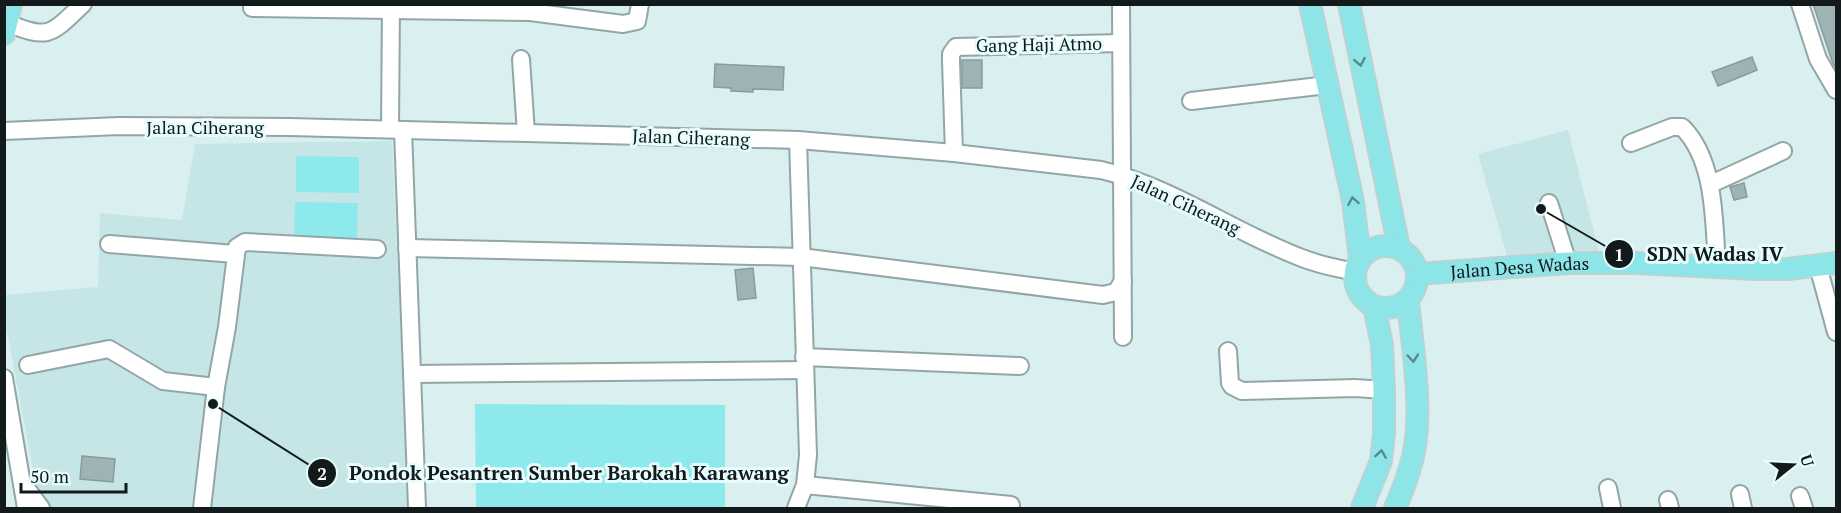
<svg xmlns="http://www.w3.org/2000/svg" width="1841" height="513" font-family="'PT Serif',serif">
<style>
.built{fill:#c6e5e6}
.green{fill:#8ee9ed}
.building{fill:#9eb3b3;stroke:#889c9d;stroke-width:1.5}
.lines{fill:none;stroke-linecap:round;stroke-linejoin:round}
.minor-casing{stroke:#92a6a7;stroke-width:20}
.major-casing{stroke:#cbcdcd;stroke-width:24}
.minor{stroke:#fff;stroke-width:16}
.major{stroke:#8ee5e8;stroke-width:21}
.oneway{stroke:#578a8c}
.labels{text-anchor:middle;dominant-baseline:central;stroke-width:6;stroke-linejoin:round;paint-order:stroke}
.street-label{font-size:18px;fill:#131a1b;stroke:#e7fcfd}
.leader{fill:none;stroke:#131a1b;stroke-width:2}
.callout-dot{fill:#131a1b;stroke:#e7fcfd;stroke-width:2}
.mark-label{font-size:18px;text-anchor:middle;font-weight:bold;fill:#fff}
.callout-label{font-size:20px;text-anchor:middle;font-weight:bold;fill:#131a1b;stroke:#e7fcfd;stroke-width:6;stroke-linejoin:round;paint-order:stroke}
</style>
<rect width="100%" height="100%" fill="#daeff0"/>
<g class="built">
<polygon points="1568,130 1602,263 1510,267 1478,154"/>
<polygon points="392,141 409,508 40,508 5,320 4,295 98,287 100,213 182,220 195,144"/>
</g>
<g class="green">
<polygon points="296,156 359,157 359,193 296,192"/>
<polygon points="295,202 358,203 357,240 294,238"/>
<polygon points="475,404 725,405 725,508 476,508"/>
</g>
<g class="building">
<polygon points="1813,4 1836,4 1836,68 1833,64"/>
<polygon points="1752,57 1757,70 1718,86 1712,72"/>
<rect x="962" y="60" width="20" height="28"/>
<polygon points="715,64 784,67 783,90 753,89 753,92 731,91 731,88 714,87"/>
<polygon points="1744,183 1747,197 1734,200 1730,187"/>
<polygon points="753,268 756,298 738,300 735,270"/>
<polygon points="82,456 115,459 113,482 80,479"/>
</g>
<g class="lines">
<defs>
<g id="minor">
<polyline points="1121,4 1123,337"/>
<polyline points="1800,4 1818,59 1836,90"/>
<polyline points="252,8 530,12 623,24 637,21 640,4"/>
<path d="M 7,23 C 50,40 50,35 83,4"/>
<polyline points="521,59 526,133"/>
<polyline points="1191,101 1327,85"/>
<polyline points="390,129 391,4"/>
<polyline points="403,130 417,508"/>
<path d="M 4,131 L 119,126 L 290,127 L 798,140 L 954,153 L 1101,170 C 1173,187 1233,232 1302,258 C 1319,265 1337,268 1355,272"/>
<path d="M 1631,143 L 1672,127 L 1682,127 C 1716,160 1714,224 1717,268"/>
<polyline points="954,153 951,61 951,54 956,47 1121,43"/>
<polyline points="1711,184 1783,151"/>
<polyline points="1549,203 1568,263"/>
<polyline points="109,244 235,254"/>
<polyline points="407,248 801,257 1103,295 1116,292 1123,281"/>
<polyline points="1818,266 1836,332"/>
<polyline points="1228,351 1230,383 1232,386 1242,391 1355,388 1384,390"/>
<polyline points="804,357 1020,366"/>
<polyline points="28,365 109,349 163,381 216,387"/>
<polyline points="412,374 804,370"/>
<polyline points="4,378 26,508"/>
<polyline points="24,485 41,508"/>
<polyline points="805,485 1011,505"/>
<polyline points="1608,488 1612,508"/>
<polyline points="1740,494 1743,508"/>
<polyline points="1800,496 1804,508"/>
<polyline points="1668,500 1670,508"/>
<polyline points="202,508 216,387 227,327 237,247 245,242 377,249"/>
<polyline points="796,508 805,485 808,455 798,140"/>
</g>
<g id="major">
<polyline points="1310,4 1353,201 1360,259"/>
<polyline points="1349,4 1399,248"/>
<polyline points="4,34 11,4"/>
<circle cx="1386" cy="277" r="31"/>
<path id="s1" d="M 1418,274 L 1568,263 L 1636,263 L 1756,269 L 1788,269 L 1836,263"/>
<polyline points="1362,508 1381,461 1384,433 1384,390 1382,345 1374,306"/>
<path d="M 1395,508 C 1403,490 1410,471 1414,452 C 1423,406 1412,346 1408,300"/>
</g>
</defs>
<use href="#minor" class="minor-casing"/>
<use href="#major" class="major-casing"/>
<use href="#minor" class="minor"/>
<use href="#major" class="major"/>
</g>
<defs><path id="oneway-chevron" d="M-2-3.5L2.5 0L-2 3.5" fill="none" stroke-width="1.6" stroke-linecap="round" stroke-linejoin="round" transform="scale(1.5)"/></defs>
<g class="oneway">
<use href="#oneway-chevron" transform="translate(1360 62) rotate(79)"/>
<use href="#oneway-chevron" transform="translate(1353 201) rotate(-100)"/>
<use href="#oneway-chevron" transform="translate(1413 358) rotate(85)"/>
<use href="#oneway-chevron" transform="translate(1381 454) rotate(-81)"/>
</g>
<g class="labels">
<g class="street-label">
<text transform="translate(1039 44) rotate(-1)">Gang Haji Atmo</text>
<text x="205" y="127">Jalan Ciherang</text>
<text transform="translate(691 137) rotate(2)">Jalan Ciherang</text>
<text transform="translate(1186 204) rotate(25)">Jalan Ciherang</text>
<text stroke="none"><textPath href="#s1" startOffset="102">Jalan Desa Wadas</textPath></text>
</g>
</g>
<path class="leader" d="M1541 209L1619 254M213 404L322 473"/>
<g class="callout-dot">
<circle cx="1541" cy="209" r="6"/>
<circle cx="213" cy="404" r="6"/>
<circle cx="1619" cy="254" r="15"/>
<circle cx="322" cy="473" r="15"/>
</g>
<g class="mark-label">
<text x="1619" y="261">1</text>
<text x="322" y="480">2</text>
</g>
<g class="callout-label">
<text x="1715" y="261">SDN Wadas IV</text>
<text x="569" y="480">Pondok Pesantren Sumber Barokah Karawang</text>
</g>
<rect width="1841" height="513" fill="none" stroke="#131a1b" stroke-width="12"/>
<g transform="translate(1793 465) rotate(72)" stroke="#e7fcfd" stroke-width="4.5" paint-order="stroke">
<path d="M0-4.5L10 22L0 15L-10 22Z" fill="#131a1b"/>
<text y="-9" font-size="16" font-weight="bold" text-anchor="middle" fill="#131a1b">U</text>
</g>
<path d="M21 483v9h105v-9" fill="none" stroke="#131a1b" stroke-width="3"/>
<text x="30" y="483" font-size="18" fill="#131a1b" stroke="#e7fcfd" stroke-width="4.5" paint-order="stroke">50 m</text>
</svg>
